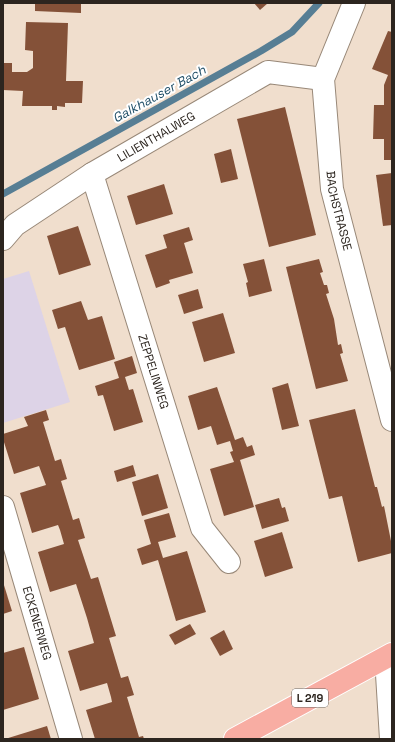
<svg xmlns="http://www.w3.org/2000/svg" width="395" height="742" font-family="'Space Grotesk',sans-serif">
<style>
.education{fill:#ddd3e7}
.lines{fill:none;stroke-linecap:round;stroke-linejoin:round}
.stream{stroke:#577e94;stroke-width:7}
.building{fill:#845138}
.minor-casing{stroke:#988878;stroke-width:24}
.primary-casing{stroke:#fff;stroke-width:24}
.minor{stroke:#fff;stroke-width:22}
.primary{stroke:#f8ada3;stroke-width:22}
.labels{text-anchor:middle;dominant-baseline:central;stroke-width:4;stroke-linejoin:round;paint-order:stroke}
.shield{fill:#fff;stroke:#6b6662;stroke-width:1}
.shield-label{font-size:11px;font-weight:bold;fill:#2c251f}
.street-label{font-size:12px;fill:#2c251f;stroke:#fff}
.water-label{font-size:13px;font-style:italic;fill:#1f4e67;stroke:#fff}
</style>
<rect width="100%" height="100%" fill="#f0decd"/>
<polygon class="education" points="29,271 70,402 3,423 3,279"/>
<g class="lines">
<polyline class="stream" points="3,194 261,51 292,32 319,3"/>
</g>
<g class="building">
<polygon points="35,3 81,3 81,13 35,11"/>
<polygon points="254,3 268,3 260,10"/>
<polygon points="26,22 68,23 66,81 83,81 82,103 65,103 65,107 57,106 57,110 52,110 52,106 22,106 23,91 3,90 3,63 12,63 12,72 27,72 33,68 33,51 25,50"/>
<polygon points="388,31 392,32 392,160 384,160 384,139 373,139 374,105 384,105 384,85 388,75 372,69"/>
<polygon points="285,107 316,235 269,247 237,119"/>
<polygon points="231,149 238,179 221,183 214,154"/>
<polygon points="392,173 392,225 383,226 376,175"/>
<polygon points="164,184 173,214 136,225 127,196"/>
<polygon points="78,226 91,265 59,275 47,236"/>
<polygon points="189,227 193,240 184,243 193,273 169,280 170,283 156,288 145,255 167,248 163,235"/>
<polygon points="264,259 272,291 249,297 246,283 248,282 243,264"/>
<polygon points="319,259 323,272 320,273 324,285 327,285 329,293 326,294 334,319 338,345 341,344 343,353 340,354 348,381 316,389 286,267"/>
<polygon points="198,289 203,308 184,314 178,295"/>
<polygon points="81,301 88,320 102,316 115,359 79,370 65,327 58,329 52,310"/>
<polygon points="223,313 235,353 204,362 192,322"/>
<polygon points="132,356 137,373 125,377 129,390 133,389 143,422 114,431 103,395 98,396 95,386 119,378 114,362"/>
<polygon points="288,383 299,426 282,430 272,388"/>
<polygon points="217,387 235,440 243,437 247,447 252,445 255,455 240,460 254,507 224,516 210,469 234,462 230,452 233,451 230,441 217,445 211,426 198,430 188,396"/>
<polygon points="355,409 375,487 377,487 382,507 384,506 392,546 392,553 358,562 342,496 329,499 309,420"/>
<polygon points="46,410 49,420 43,422 55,461 61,459 67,479 61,481 73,520 79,518 85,538 78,540 91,579 98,577 116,636 109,638 121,678 128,676 134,695 127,697 139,737 143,736 144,739 95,739 86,710 112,702 111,697 107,683 80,691 68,651 94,643 87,618 76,584 50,592 38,552 64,544 60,530 58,525 32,533 20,493 46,485 39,466 14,474 3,439 3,434 28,426 24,417"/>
<polygon points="133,465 136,476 117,482 114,471"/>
<polygon points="158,474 168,508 142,516 132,482"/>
<polygon points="279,498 282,508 285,507 289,521 262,529 255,505"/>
<polygon points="169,513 176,537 158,542 163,558 187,551 206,612 176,621 158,560 142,565 137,549 151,544 144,520"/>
<polygon points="282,532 293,568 265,577 254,541"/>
<polygon points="3,582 12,611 3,614"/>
<polygon points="190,624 196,634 175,645 169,635"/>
<polygon points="224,630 233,649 220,656 210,638"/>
<polygon points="24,647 39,699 3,710 3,653"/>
<polygon points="47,726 51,739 5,739"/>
</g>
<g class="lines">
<defs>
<g id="minor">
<path id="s1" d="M 354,3 L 323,79 L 332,189 L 392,420"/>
<path id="s2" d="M 92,174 L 202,528 L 229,562"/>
<path id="s3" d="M 3,239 L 15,225 L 92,174 L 268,72 L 323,79"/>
<path id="s4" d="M 3,507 L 71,739"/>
<polyline points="386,658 391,739"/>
</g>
<polyline id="primary" points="235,739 392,654"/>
</defs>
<use href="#minor" class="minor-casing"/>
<use href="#primary" class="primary-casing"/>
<use href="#minor" class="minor"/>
<use href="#primary" class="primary"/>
</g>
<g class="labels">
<rect class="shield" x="292" y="689" width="36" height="18" rx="3"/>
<g class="shield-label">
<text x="310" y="698">L 219</text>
</g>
<g class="street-label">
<text stroke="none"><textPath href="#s3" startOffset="185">LILIENTHALWEG</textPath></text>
<text stroke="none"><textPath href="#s1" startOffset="215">BACHSTRASSE</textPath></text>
<text stroke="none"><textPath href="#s2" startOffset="207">ZEPPELINWEG</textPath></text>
<text stroke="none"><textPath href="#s4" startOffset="121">ECKENERWEG</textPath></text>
</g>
<g class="water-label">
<text transform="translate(159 94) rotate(-29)">Galkhauser Bach</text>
</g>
</g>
<rect width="395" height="742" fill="none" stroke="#2c251f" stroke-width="8"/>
</svg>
